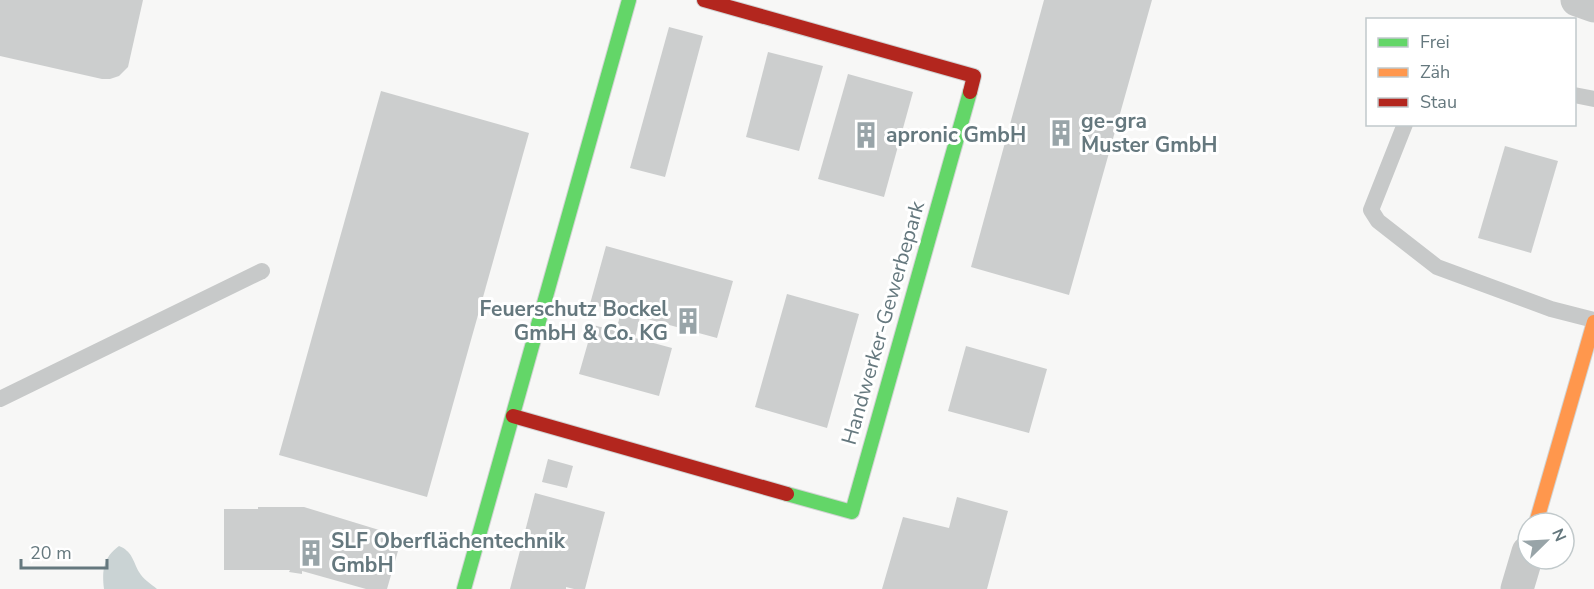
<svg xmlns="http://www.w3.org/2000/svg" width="1594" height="589" font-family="'Nunito Sans',sans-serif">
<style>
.water{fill:#cad3d4}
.building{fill:#cccece}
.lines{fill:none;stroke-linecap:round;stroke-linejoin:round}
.fast-casing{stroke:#d1d3d3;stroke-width:16}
.slow-casing{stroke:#d1d3d3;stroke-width:16}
.jam-casing{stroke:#d1d3d3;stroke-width:16}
.lane{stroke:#c7c9c9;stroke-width:16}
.street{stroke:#c7c9c9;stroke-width:33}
.fast{stroke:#63d668;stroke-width:14}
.slow{stroke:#ff974d;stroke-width:14}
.jam{stroke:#b3261e;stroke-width:14}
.labels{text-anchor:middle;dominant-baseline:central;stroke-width:6;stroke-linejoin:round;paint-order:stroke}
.poi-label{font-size:21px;font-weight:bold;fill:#65787e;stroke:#fff;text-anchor:start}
.street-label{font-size:21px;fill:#65787e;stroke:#fff}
</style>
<rect width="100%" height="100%" fill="#f7f7f6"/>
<path class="water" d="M 119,546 C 132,551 133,561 139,572 C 143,579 151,584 157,589 L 104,589 C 102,570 103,558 119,546 Z"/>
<g class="building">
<polygon points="0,0 143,0 128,67 119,76 110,79 102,79 0,56"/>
<polygon points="1044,0 1152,0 1069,295 971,267"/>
<polygon points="669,27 703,36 665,177 630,168"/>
<polygon points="768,52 823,66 799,151 746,137"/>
<polygon points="848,74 913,92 884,197 818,179"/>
<polygon points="381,91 529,133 427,497 279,455"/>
<polygon points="1505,146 1558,161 1531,253 1478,238"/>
<polygon points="606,246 733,281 717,338 640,317 635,338 672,348 659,396 579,374 593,325 616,331 621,312 590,304"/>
<polygon points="787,294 859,314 827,428 755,407"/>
<polygon points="966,346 1047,369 1029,433 948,411"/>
<polygon points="548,459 573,466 567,488 542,482"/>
<polygon points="535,493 605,512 585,589 574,589 566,587 566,589 510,589"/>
<polygon points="957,497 1008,511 987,589 882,589 903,517 949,528"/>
<polygon points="258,507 304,507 402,537 387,589 366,589 302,571 302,574 289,572 290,570 224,570 224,509 258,509"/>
</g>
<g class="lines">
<defs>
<g id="fast">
<polyline points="787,494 852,512 970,92"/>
<polyline points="464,589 629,0"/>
</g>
<polyline id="slow" points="1536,523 1594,322"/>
<g id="jam">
<polyline points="704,0 974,76 970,92"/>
<polyline points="513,416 787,494"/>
</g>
</defs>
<use href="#fast" class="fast-casing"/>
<use href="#slow" class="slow-casing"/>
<use href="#jam" class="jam-casing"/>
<g class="lane">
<polyline points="1574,95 1594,99"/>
<polyline points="1405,124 1371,210 1378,221 1437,267 1551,309 1594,320"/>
<polyline points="0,399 262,271"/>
</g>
<g class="street">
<polyline points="1577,0 1594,6"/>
<polyline points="1517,589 1528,552"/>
</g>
<use href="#fast" class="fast"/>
<use href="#slow" class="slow"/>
<use href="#jam" class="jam"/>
</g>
<defs>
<symbol id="building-bare" viewBox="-9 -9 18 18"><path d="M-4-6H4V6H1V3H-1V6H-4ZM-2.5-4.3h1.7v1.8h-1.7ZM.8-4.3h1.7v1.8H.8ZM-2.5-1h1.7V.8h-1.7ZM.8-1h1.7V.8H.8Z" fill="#98a4a8" stroke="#fff" stroke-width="2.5" paint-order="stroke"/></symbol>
</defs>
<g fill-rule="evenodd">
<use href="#building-bare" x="1042" y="114" width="38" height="38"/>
<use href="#building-bare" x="847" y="116" width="38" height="38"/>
<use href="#building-bare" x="669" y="302" width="38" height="38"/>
<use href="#building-bare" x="292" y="534" width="38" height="38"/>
</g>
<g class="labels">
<g class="poi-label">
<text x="1081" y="121">ge-gra<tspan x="1081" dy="24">Muster GmbH</tspan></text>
<text x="886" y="135">apronic GmbH</text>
<text x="668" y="309" text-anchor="end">Feuerschutz Bockel<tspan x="668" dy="24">GmbH &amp; Co. KG</tspan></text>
<text x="331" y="541">SLF Oberflächentechnik<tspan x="331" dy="24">GmbH</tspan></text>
</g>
<g class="street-label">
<text transform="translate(883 323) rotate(-74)">Handwerker-Gewerbepark</text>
</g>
</g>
<rect x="1366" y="18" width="210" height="108" fill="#ffffff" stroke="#c1c9cb" stroke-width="1.5"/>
<rect x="1378" y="38" width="30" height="9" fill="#63d668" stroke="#c1c9cb" stroke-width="1.5"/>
<text x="1420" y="48" font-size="18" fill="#65787e">Frei</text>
<rect x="1378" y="68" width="30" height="9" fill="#ff974d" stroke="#c1c9cb" stroke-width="1.5"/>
<text x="1420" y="78" font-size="18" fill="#65787e">Zäh</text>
<rect x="1378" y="98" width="30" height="9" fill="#b3261e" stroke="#c1c9cb" stroke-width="1.5"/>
<text x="1420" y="108" font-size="18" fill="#65787e">Stau</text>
<g transform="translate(1546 541) rotate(66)"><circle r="28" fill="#ffffff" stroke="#c1c9cb" stroke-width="1.5"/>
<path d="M0-4.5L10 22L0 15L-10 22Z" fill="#98a4a8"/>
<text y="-9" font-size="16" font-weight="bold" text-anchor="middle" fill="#65787e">N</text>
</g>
<path d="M21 559v9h86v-9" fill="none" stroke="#65787e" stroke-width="3"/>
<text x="30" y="559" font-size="18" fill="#65787e" stroke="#ffffff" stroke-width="4.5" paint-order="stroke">20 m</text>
</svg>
